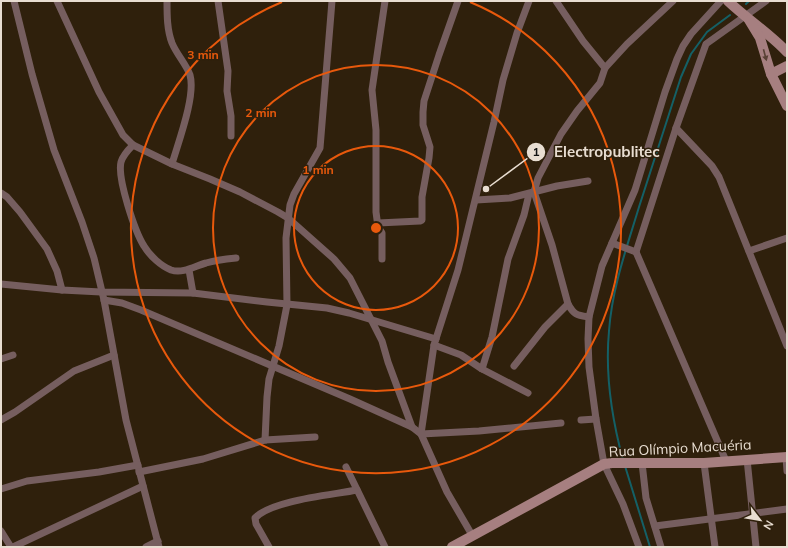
<svg xmlns="http://www.w3.org/2000/svg" width="788" height="548" font-family="Mulish,sans-serif">
<style>
.lines{fill:none;stroke-linecap:round;stroke-linejoin:round}
.stream{stroke:#146066;stroke-width:2}
.street{stroke:#765e5f;stroke-width:7}
.secondary{stroke:#a67f80;stroke-width:10}
.oneway{fill:#594135}
.ring{fill:none;stroke:#e8590c;stroke-width:2}
.labels{text-anchor:middle;dominant-baseline:central;stroke-width:3;stroke-linejoin:round;paint-order:stroke}
.street-label{font-size:14px;fill:#e8ddd1;stroke:#2f200c}
.centre{fill:#e8590c;stroke:#2f200c;stroke-width:2}
.ring-label{font-size:12px;text-anchor:middle;font-weight:bold;fill:#e8590c;stroke:#2f200c;stroke-width:3;stroke-linejoin:round;paint-order:stroke}
.leader{fill:none;stroke:#e8ddd1;stroke-width:1.5}
.callout-dot{fill:#e8ddd1;stroke:#2f200c;stroke-width:1.5}
.mark-label{font-size:12px;text-anchor:middle;font-weight:bold;fill:#111}
.callout-label{font-size:15px;text-anchor:middle;font-weight:bold;fill:#e8ddd1;stroke:#2f200c;stroke-width:3;stroke-linejoin:round;paint-order:stroke}
</style>
<rect width="100%" height="100%" fill="#2f200c"/>
<g class="lines">
<g class="stream">
<polyline points="746,4 749,1"/>
<path d="M 623,460 C 612,419 605,373 609,331 C 612,288 627,247 639,207 C 653,164 667,120 681,77 L 691,54 L 707,32 L 730,15"/>
<polyline points="625,466 650,547"/>
</g>
<g class="street">
<polyline points="14,1 32,74 54,150 82,222 94,258 104,300 126,420 159,547"/>
<polyline points="57,1 99,92 123,135 133,145 172,164 210,179 240,192 278,212 288,218 334,259 350,278 382,341 388,362 412,427 421,434 479,431 561,423"/>
<path d="M 167,1 C 167,15 167,30 172,43 C 177,55 186,64 190,75 C 196,96 178,143 172,164"/>
<polyline points="218,1 228,71 227,91 231,116 231,136"/>
<polyline points="556,1 583,41 605,68"/>
<polyline points="676,128 712,166 719,177 787,346"/>
<path d="M 133,145 C 128,150 123,155 121,162 C 117,178 135,232 144,246 C 150,256 161,266 171,270 C 183,274 195,266 206,263 C 216,260 226,259 236,258"/>
<polyline points="1,193 7,197 20,212 47,249 57,271 62,290"/>
<polyline points="476,200 510,198 557,186 588,181"/>
<polyline points="378,223 420,221 422,220 422,197 429,158 430,147 423,125 423,112 424,101 439,55 458,1"/>
<polyline points="612,243 636,252"/>
<polyline points="749,251 787,238"/>
<polyline points="382,259 382,233 378,227 376,212 376,130 372,90 385,1"/>
<polyline points="189,270 193,293"/>
<polyline points="1,284 62,290 101,292 193,293 267,302 327,308 349,313 436,339"/>
<polyline points="104,300 122,303 141,310 350,399 412,427"/>
<path d="M 589,317 C 577,315 574,315 568,304 L 552,245 L 534,192 L 538,178 L 561,134 L 577,111 L 600,83 L 605,68 L 627,44 L 673,1"/>
<polyline points="434,345 461,355 482,369 528,393"/>
<polyline points="1,359 13,355"/>
<polyline points="514,366 545,327 568,304"/>
<polyline points="482,369 492,337 508,259 524,215 529,194"/>
<polyline points="1,420 15,412 74,371 114,355"/>
<polyline points="581,420 596,419"/>
<polyline points="265,440 267,397 269,379 279,346 287,305 286,238 290,205 294,194 320,148 332,1"/>
<polyline points="786,457 787,471"/>
<polyline points="747,459 756,547"/>
<polyline points="726,461 636,252 676,128 706,44 766,1"/>
<polyline points="642,463 646,498 661,547"/>
<polyline points="704,463 715,547"/>
<polyline points="346,467 385,547"/>
<polyline points="139,472 203,459 265,440 315,437"/>
<polyline points="1,489 27,481 99,472 138,465"/>
<polyline points="655,526 787,509"/>
<polyline points="1,531 11,547"/>
<polyline points="472,535 447,492 421,434 434,345 458,270 494,122 503,80 517,33 529,1"/>
<polyline points="13,547 143,486"/>
<polyline points="146,547 158,541"/>
<path d="M 269,547 L 256,524 L 255,518 C 272,500 332,495 357,490"/>
<polyline points="639,547 623,504 604,464 596,419 589,367 588,339 589,317 602,266 635,190 665,92 677,59 683,46 691,34 721,1"/>
</g>
<g class="secondary">
<path d="M 728,1 C 747,19 769,33 787,52"/>
<polyline points="749,20 760,38 771,74 787,106"/>
<polyline points="771,74 787,66"/>
<polyline points="452,547 604,464 612,463 704,463 787,457"/>
</g>
</g>
<defs><path id="oneway-solid" d="M-6-.8H1V-3.2L6.5 0L1 3.2V.8H-6Z"/></defs>
<use class="oneway" href="#oneway-solid" transform="translate(765 55) rotate(75)"/>
<g class="ring">
<circle cx="376" cy="228" r="82"/>
<circle cx="376" cy="228" r="163"/>
<path d="M470 2A245 245 0 1 1 282 2"/>
</g>
<g class="labels">
<g class="street-label">
<text transform="translate(680 448) rotate(-3)">Rua Olímpio Macuéria</text>
</g>
</g>
<circle cx="376" cy="228" r="6" class="centre"/>
<g class="ring-label">
<text x="203" y="59">3 min</text>
<text x="261" y="117">2 min</text>
<text x="318" y="174">1 min</text>
</g>
<path class="leader" d="M486 189L536 152"/>
<g class="callout-dot">
<circle cx="486" cy="189" r="4"/>
<circle cx="536" cy="152" r="10"/>
</g>
<g class="mark-label">
<text x="536" y="156">1</text>
</g>
<g class="callout-label">
<text x="607" y="157">Electropublitec</text>
</g>
<rect width="788" height="548" fill="none" stroke="#e8ddd1" stroke-width="4"/>
<g transform="translate(760 520) rotate(121)" stroke="#2f200c" stroke-width="3" paint-order="stroke">
<path d="M0-3L7 15L0 10L-7 15Z" fill="#e8ddd1"/>
<text y="-6" font-size="11" font-weight="bold" text-anchor="middle" fill="#e8ddd1">N</text>
</g>
</svg>
